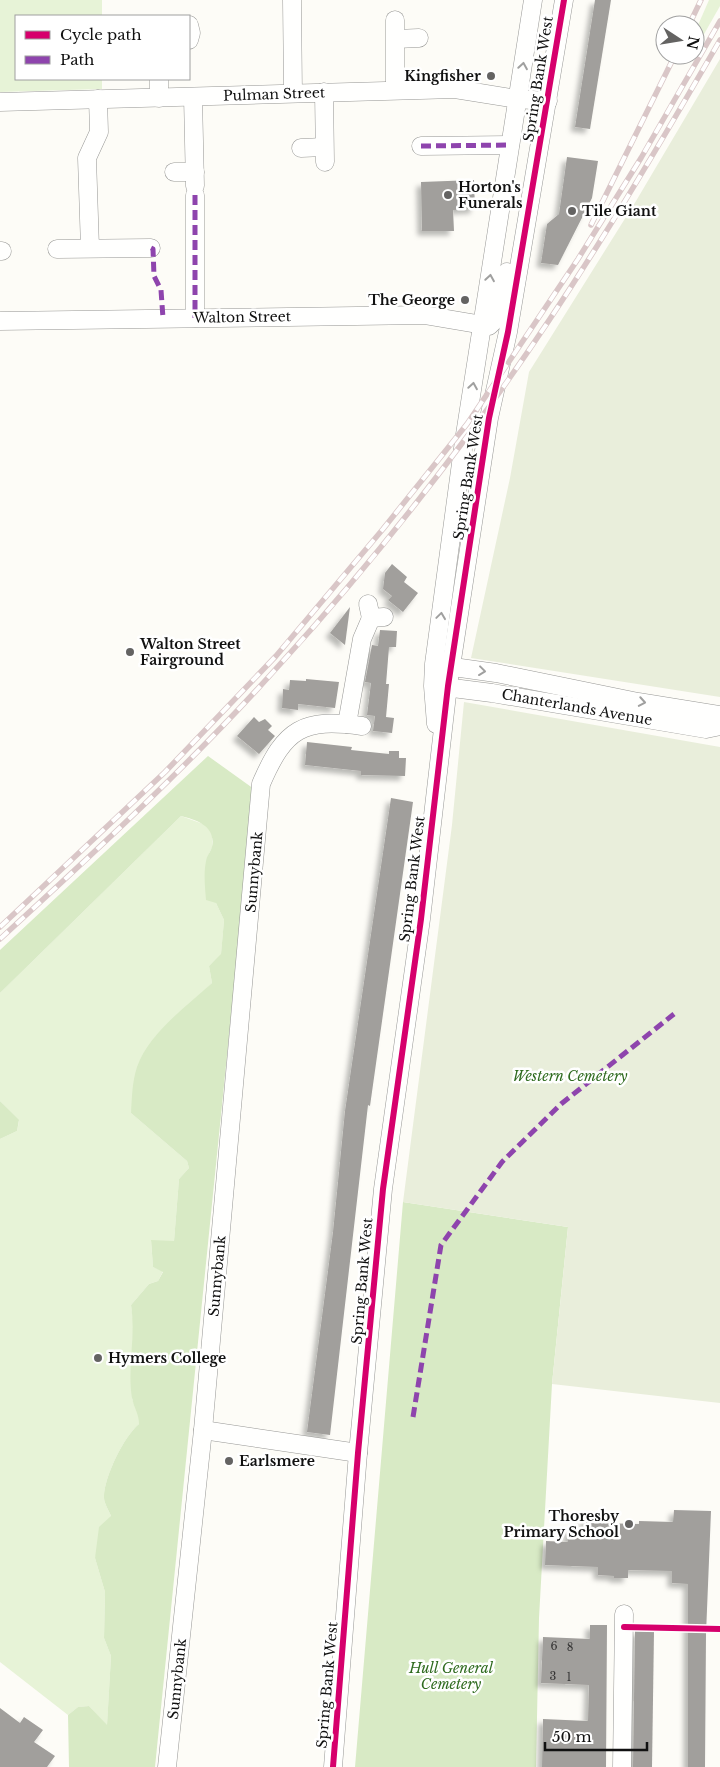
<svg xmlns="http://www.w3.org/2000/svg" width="720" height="1767" font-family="'Libre Baskerville',serif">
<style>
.green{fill:#e7f3d7}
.forest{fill:#d8eac5}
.cemetery{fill:#e9eedb}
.building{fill:#a19f9c;filter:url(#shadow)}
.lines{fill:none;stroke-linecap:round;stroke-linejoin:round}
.minor-casing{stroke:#979795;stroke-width:19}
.minor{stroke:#fffffe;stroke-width:18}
.rail-casing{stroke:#d9c6c7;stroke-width:5.5}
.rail{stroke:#fff;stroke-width:4;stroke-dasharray:11;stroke-linecap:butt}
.quiet{stroke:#8e44ad;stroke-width:5;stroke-dasharray:10 5;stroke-linecap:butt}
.cycleway-casing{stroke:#fff;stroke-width:9}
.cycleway{stroke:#d6006c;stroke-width:6}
.oneway{stroke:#a0a09f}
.poi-dot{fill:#646362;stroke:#fff;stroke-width:2}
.labels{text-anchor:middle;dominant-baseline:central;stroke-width:5;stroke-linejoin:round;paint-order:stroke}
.number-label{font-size:11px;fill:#353434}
.poi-label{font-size:14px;font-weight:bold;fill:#111;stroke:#fff;text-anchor:start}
.street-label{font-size:14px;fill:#111;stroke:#fff}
.park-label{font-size:14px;font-style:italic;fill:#2f6b1f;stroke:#fff}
</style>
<defs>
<filter id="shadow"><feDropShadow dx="-4.5" dy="4.5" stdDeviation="2.5" flood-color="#0004"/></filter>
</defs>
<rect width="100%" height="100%" fill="#fdfcf7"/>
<g class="green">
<polygon points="0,0 102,0 102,16 16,16 16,79 102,79 102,89 0,92"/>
<polygon points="709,0 720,0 720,6 695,50 695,32"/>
<path d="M 181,816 L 206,825 L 212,833 L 212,848 L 207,857 L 216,903 L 224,920 L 221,955 L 209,966 L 212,983 L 155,1037 L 131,1113 L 187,1161 L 189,1168 L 179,1179 L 174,1241 L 151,1241 L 153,1267 L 163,1271 L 158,1281 L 149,1284 L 131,1305 L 133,1319 L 132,1399 L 139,1414 L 139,1424 C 124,1436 103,1479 104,1498 C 104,1503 109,1511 111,1516 L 95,1558 L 105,1592 L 104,1638 L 111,1656 L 107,1726 L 89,1706 L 78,1707 L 68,1715 L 0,1662 L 0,1139 L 17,1131 L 19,1121 L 0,1101 L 0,993 Z"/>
</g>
<g class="forest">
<path d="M 208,756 L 254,789 L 155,1767 L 69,1767 L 68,1715 L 78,1707 L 89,1706 L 107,1725 L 111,1656 L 104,1638 L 105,1592 L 95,1558 L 99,1527 L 111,1516 C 109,1511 104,1503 104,1498 C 103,1479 124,1436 139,1424 C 139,1414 134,1408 132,1398 C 127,1370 136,1336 131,1305 L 149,1284 L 158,1281 L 163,1272 L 153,1267 L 151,1240 L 174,1241 L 179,1179 L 189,1168 L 187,1161 L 131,1113 C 132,1098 132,1082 137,1067 C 149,1033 186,1007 212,983 L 209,966 L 221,954 L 224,920 L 216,903 L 206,900 C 205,886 203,871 207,857 C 208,854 211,851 212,847 C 216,826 197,820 181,816 L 0,993 L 0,950 Z"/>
<polygon points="0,1101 19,1120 17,1131 0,1139"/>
<polygon points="403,1202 568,1227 552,1384 539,1618 536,1767 355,1767"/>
</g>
<g class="cemetery">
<polygon points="720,59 720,697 471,658 510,478 529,372 636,201"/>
<polygon points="464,702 720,747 720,1403 552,1384 568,1227 403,1202 452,825"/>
</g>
<g class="building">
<polygon points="595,0 611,0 590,129 575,127"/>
<polygon points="567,157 598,161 592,198 558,265 541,263 547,224 559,214"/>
<polygon points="474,180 475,209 453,210 454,231 422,231 421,182"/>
<polygon points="392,564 407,577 404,582 418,593 403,612 388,600 392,596 383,589 385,573"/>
<polygon points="350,607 345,645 330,633"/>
<polygon points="380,630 397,631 396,647 389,647 386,684 389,684 386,717 394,718 392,733 373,731 375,716 367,715 371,683 365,682 372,645 378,646"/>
<polygon points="306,679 339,682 335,708 298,704 298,710 282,708 283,689 289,690 290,680 306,681"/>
<polygon points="254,717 259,722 265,719 272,726 268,730 275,736 259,754 237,736"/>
<polygon points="307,742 352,747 351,750 389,754 389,751 399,751 399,758 406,758 405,776 361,775 361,771 305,765"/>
<polygon points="391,798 413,802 370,1106 368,1105 330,1435 307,1432 333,1232 345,1111"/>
<polygon points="674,1510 711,1511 706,1634 705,1767 688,1767 688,1584 672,1583 672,1571 628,1570 628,1578 614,1578 614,1576 598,1575 598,1567 545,1565 546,1541 568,1542 568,1529 584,1529 585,1518 599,1519 599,1523 639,1524 639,1521 673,1522"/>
<polygon points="590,1625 607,1625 606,1767 542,1767 543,1719 588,1721 589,1685 541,1683 543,1637 590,1639"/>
<polygon points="635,1631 654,1631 652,1767 633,1767"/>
<polygon points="0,1708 20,1723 24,1717 43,1730 34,1742 55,1756 47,1767 0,1767"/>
</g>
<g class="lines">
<defs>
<g id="minor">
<polyline points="292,0 293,93"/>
<polyline points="395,20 395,89"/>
<polyline points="189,25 191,33 189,40"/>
<polyline points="396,39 419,38"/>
<polyline points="159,79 159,98"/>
<polyline points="324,92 325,162"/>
<polyline points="193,97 195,186"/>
<polyline points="0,102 455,89 517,99 548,101"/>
<polyline points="421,146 510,145"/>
<polyline points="301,148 324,147"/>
<polyline points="174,172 195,172"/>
<polyline points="195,195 195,318"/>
<polyline points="90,248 87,158 99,132 98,99"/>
<polyline points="57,249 151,248"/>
<polyline points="0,251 2,251"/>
<polyline points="0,321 424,315 489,326 496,319 507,272"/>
<polyline points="368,604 371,618 384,617"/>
<polyline points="439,665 496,673 638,702 720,715"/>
<polyline points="437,686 492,693 706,729 720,726"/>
<polyline points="347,724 362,639 371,618"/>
<polyline points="436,724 433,686 434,664 464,441 533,0"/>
<polyline points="203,1430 358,1453"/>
<path d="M 167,1767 L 203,1430 L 261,784 C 285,728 303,718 362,726"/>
<polyline points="333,1767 358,1453 383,1189 421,919 448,686 489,418 508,332 564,0"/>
<polyline points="622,1767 624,1614"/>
</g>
</defs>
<use href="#minor" class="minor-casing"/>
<use href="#minor" class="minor"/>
<defs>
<g id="rail">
<polyline points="689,25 701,0"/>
<polyline points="591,225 675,55"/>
<polyline points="0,927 165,772 276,656 383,529 467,424 578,259 641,158 720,21"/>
<path d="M 0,939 C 97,850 194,761 282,662 C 346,592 406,518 463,442 C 559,315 641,177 720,40"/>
</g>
</defs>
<use href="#rail" class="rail-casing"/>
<use href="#rail" class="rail"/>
<g class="quiet">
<polyline points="421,146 510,145"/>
<polyline points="195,195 195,318"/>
<polyline points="151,248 153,249 154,276 161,290 163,318"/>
<polyline points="413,1417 441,1245 502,1162 561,1104 674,1014"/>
</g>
<defs>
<g id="cycleway">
<polyline points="624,1627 720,1629"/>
<polyline points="333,1767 358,1453 383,1189 421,919 448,686 489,418 508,332 564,0"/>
</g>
</defs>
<use href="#cycleway" class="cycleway-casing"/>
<use href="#cycleway" class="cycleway"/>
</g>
<defs><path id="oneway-chevron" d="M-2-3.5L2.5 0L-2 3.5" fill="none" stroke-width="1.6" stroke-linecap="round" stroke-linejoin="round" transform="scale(1.25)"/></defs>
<g class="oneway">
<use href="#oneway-chevron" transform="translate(523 66) rotate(-81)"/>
<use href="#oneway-chevron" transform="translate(490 278) rotate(-81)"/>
<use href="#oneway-chevron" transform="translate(473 386) rotate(-81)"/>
<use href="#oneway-chevron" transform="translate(441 616) rotate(-82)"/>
<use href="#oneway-chevron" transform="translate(482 671) rotate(7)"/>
<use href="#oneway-chevron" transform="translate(642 702) rotate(10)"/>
</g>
<g class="poi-dot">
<circle cx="491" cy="76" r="5"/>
<circle cx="448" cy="195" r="5"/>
<circle cx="572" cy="211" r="5"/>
<circle cx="465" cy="300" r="5"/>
<circle cx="130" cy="652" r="5"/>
<circle cx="98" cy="1358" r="5"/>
<circle cx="229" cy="1461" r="5"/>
<circle cx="629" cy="1524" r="5"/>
</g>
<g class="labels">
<g class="number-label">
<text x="554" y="1646">6</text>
<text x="570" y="1647">8</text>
<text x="553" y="1676">3</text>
<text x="569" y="1677">1</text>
</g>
<g class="poi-label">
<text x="481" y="76" text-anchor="end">Kingfisher</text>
<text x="458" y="187">Horton's<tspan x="458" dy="16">Funerals</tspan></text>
<text x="582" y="211">Tile Giant</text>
<text x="455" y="300" text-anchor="end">The George</text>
<text x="140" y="644">Walton Street<tspan x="140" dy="16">Fairground</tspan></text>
<text x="108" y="1358">Hymers College</text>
<text x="239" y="1461">Earlsmere</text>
<text x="619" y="1516" text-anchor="end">Thoresby<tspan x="619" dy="16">Primary School</tspan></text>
</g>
<g class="street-label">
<text transform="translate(538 79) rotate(-81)">Spring Bank West</text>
<text transform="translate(274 94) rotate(-2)">Pulman Street</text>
<text transform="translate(242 317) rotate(-1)">Walton Street</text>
<text transform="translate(468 477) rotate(-81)">Spring Bank West</text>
<text transform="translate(577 707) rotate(10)">Chanterlands Avenue</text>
<text transform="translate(254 872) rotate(-85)">Sunnybank</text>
<text transform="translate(412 879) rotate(-83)">Spring Bank West</text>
<text transform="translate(217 1276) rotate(-85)">Sunnybank</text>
<text transform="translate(362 1281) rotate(-85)">Spring Bank West</text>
<text transform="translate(177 1679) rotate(-84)">Sunnybank</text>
<text transform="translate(327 1685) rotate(-85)">Spring Bank West</text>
</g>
<g class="park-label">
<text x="570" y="1076">Western Cemetery</text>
<text x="451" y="1668">Hull General<tspan x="451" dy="16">Cemetery</tspan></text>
</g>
</g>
<rect x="15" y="15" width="175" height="65" fill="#ffffff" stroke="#a0a0a0"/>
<rect x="25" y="31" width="25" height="8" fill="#d6006c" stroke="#a0a0a0"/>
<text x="60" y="40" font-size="15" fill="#111111">Cycle path</text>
<rect x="25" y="56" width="25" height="8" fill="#8e44ad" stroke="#a0a0a0"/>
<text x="60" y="65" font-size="15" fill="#111111">Path</text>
<g transform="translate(680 40) rotate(102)"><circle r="24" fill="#ffffff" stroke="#a0a0a0"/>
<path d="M0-4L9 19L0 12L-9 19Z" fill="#646362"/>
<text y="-8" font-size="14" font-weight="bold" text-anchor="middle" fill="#111111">N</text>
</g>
<path d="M545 1742v8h102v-8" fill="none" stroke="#111111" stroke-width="2.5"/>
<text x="552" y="1742" font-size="15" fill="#111111" stroke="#ffffff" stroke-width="4" paint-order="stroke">50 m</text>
</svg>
